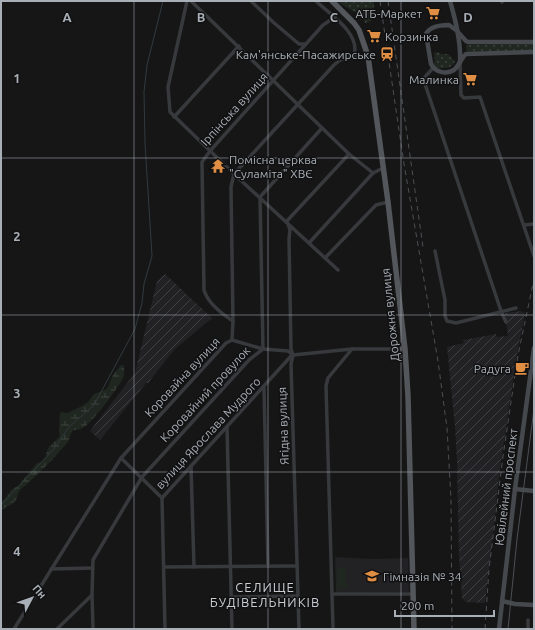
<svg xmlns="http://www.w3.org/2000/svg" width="535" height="630" font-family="Ubuntu,sans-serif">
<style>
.built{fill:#222224}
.industrial{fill:url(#industrial-furrows)}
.grass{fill:url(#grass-dots)}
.wetland{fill:url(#wetland-marsh)}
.garden{fill:#202720}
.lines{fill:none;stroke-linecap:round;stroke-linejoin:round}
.stream{stroke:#303b3f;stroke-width:1}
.street{stroke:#37393c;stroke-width:3.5}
.secondary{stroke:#45484c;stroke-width:4.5}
.primary{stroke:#53565a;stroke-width:5.5}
.tram{stroke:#4c4f53;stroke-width:1}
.rail{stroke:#4c4f53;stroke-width:1;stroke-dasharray:5 4;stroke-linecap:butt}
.grid{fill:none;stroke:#a9afb6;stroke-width:1;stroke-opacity:0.55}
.labels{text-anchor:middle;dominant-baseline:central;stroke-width:3;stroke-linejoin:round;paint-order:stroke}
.poi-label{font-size:12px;fill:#a9afb6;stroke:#111112;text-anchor:end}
.street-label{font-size:12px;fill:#a9afb6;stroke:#111112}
.neighbourhood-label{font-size:13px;letter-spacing:1px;fill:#c9cdd2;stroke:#111112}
.grid-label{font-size:13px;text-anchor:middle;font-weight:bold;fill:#a9afb6;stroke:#111112;stroke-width:3;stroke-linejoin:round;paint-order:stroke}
</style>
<defs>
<pattern id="industrial-furrows" width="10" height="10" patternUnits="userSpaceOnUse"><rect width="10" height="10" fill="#222224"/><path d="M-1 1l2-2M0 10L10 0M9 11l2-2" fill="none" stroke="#3f4042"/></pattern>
<pattern id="grass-dots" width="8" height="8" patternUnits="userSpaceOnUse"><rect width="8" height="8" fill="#202720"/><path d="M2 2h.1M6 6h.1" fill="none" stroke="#3e443e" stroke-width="1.8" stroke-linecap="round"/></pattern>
<pattern id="wetland-marsh" width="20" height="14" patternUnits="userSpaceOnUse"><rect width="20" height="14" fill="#202720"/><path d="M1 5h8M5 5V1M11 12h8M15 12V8" fill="none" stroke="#3e443e"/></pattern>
</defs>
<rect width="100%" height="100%" fill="#161617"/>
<polygon class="built" points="335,557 372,559 408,558 409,592 336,593"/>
<g class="industrial">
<polygon points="165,274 212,318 175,349 151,379 149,383 146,383 100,440 90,431 135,373 157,281"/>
<polygon points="521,311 525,313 517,354 500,468 485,603 466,602 462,598 461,585 459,556 457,463 455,427 447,347 464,343 463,340 496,334 497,337 508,336 505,313"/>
</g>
<g class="grass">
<path d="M 337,1 L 374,1 L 374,16 L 371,21 L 365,23 C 362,13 345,8 337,1 Z"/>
<polygon points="534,44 534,51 467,52 466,45"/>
<polygon points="438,52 441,54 448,54 455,61 453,65 448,68 436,68 433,64 435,61 434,53"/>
</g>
<path class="wetland" d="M 121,365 L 124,366 C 124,370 125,374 123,378 C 117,389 92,424 81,429 C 78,430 74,430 72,431 L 68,442 L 51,461 L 25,486 C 19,490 18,492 17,499 L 12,504 L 1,510 L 1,503 L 8,495 L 11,490 L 18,486 L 37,463 L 42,462 L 46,457 C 46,446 54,443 60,436 L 59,431 L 60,412 L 68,413 L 82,406 L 88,402 L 94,394 L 105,390 L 108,387 L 113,375 Z"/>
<polygon class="garden" points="337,568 346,568 347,589 337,589"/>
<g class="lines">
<polyline class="stream" points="1,505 53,450 69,427 94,405 135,329 142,303 144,284 152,256 145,143 144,92 147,65 163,1"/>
<g class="street">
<polyline points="187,1 168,87 170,112 234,174 338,270"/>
<polyline points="191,1 349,154 373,173"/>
<polyline points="251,1 273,22 299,44 305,44"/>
<path d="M 316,1 C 328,13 361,33 354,55"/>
<polyline points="501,1 502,2"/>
<polyline points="354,55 363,57 368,56"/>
<polyline points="460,63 461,95 464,98 480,97 534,256"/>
<polyline points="433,68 425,77 425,84 501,311 506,322"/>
<polyline points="174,117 239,46"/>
<polyline points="373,173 383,168"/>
<polyline points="286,222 349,154"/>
<polyline points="288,224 290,230 289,239 291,349 293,355 291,364 299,629"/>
<polyline points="524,225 534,224"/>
<polyline points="309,243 373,173"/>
<polyline points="435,251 445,300 445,316 447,321 456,323 516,308"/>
<polyline points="325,258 376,205 388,202"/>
<path d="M 233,321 C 222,314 208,304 204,290 L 202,162 L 210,151 L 323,25 L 335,17"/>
<polyline points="232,340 263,349 288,351 293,355 352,349 405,349"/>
<polyline points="264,388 268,566"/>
<polyline points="227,427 232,629"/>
<polyline points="121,458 162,498"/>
<polyline points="191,466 194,567"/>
<polyline points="164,567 297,566"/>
<polyline points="51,569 92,568"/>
<polyline points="332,594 413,594"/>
<polyline points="92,595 93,629"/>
<polyline points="231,597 298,596"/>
<polyline points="14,629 121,458 226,343 232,340 233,321 231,187 234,174 334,65 340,60 354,55"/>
<polyline points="57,629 92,595 93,560 142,477 249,360 263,349 260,197 322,128"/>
<polyline points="165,629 162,498 292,355"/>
<polyline points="333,629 326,386 328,378 352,349"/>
<polyline points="528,629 528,620"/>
</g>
<g class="secondary">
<path d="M 450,1 C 455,18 461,44 460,62"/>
<path d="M 534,42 L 468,42 L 466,41 L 456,30 L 449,25 C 441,25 430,26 426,34 L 431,64 C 435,72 446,75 454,70 C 459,66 461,58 466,54 L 534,52"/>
<polyline points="515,489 534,491"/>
<polyline points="502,601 515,604 534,605"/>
<polyline points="499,629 515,489 534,348"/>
</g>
<polyline class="primary" points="332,1 354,23 359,30 368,56 388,202 405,349 408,396 414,629"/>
<polyline class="tram" points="508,629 517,539 534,409"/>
<g class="rail">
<polyline points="380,1 404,164 438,361 447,428 451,499 452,629"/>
<polyline points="388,1 423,247"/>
<polyline points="485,629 489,569 503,456 518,355 534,279"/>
</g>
</g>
<path class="grid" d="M 134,1 L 134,629M 268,1 L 268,629M 401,1 L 401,629M 1,158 L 534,158M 1,315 L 534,315M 1,472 L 534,472"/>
<defs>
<symbol id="supermarket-bare" viewBox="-9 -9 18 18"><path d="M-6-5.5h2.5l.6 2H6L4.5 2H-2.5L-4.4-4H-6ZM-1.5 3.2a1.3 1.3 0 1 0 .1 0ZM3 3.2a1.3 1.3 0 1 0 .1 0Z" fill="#e08e44" stroke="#111112" stroke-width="2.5" paint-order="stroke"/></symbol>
<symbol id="station-bare" viewBox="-9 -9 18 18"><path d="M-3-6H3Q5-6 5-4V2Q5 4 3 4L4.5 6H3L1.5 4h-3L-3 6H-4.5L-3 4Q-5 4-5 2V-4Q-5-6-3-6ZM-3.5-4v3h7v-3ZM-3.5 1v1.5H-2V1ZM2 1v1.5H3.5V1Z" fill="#e08e44" stroke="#111112" stroke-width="2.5" paint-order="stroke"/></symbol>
<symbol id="temple-bare" viewBox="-9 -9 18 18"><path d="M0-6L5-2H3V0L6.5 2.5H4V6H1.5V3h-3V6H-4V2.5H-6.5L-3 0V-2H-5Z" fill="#e08e44" stroke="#111112" stroke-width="2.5" paint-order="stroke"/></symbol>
<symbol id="cafe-bare" viewBox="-9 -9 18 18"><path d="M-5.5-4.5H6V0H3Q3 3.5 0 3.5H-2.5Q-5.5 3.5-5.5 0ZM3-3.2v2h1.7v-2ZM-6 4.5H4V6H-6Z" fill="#e08e44" stroke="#111112" stroke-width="2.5" paint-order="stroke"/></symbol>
<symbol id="school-bare" viewBox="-9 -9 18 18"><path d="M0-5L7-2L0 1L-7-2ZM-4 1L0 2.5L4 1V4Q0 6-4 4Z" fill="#e08e44" stroke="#111112" stroke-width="2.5" paint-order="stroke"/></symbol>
</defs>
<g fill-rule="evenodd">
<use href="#supermarket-bare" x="423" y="3" width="20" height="20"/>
<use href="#supermarket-bare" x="364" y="26" width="20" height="20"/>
<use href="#station-bare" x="377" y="44" width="20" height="20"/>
<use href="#supermarket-bare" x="460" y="69" width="20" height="20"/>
<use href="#temple-bare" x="208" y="156" width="20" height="20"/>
<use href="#cafe-bare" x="512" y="358" width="20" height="20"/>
<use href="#school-bare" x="362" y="566" width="20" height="20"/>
</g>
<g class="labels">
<g class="poi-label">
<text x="422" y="13">АТБ-Маркет</text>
<text x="385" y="36" text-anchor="start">Корзинка</text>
<text x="376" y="54">Кам'янське-Пасажирське</text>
<text x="459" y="79">Малинка</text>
<text x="229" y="159" text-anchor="start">Помісна церква<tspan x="229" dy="14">"Суламіта" ХВЄ</tspan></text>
<text x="511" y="368">Радуга</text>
<text x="383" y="576" text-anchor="start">Гімназія № 34</text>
</g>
<g class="street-label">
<text transform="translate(234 109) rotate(-48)">Ірпінська вулиця</text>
<text transform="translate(390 315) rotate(-96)">Дорожня вулиця</text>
<text transform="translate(182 377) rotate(-47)">Коровайна вулиця</text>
<text transform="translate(205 394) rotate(-47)">Коровайний провулок</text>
<text transform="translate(283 426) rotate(-92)">Ягідна вулиця</text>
<text transform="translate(208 433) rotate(-47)">вулиця Ярослава Мудрого</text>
<text transform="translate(506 487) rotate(-83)">Ювілейний проспект</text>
</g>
<g class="neighbourhood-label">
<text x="265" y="587">СЕЛИЩЕ<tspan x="265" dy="15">БУДІВЕЛЬНИКІВ</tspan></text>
</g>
</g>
<g class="grid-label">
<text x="67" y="22">A</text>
<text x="201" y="22">B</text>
<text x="334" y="22">C</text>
<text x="468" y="22">D</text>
<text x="17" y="83">1</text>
<text x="17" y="241">2</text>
<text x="17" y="398">3</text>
<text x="17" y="556">4</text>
</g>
<rect width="535" height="630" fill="none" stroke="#a9afb6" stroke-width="4"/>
<g transform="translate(32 598) rotate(49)" stroke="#111112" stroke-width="3" paint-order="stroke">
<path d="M0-3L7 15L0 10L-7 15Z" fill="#a9afb6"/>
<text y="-6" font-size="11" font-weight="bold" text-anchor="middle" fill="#a9afb6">Пн</text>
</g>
<path d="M395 610v6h99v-6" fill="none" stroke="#a9afb6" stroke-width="2"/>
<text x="401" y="610" font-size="12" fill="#a9afb6" stroke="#111112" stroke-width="3" paint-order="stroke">200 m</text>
</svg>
